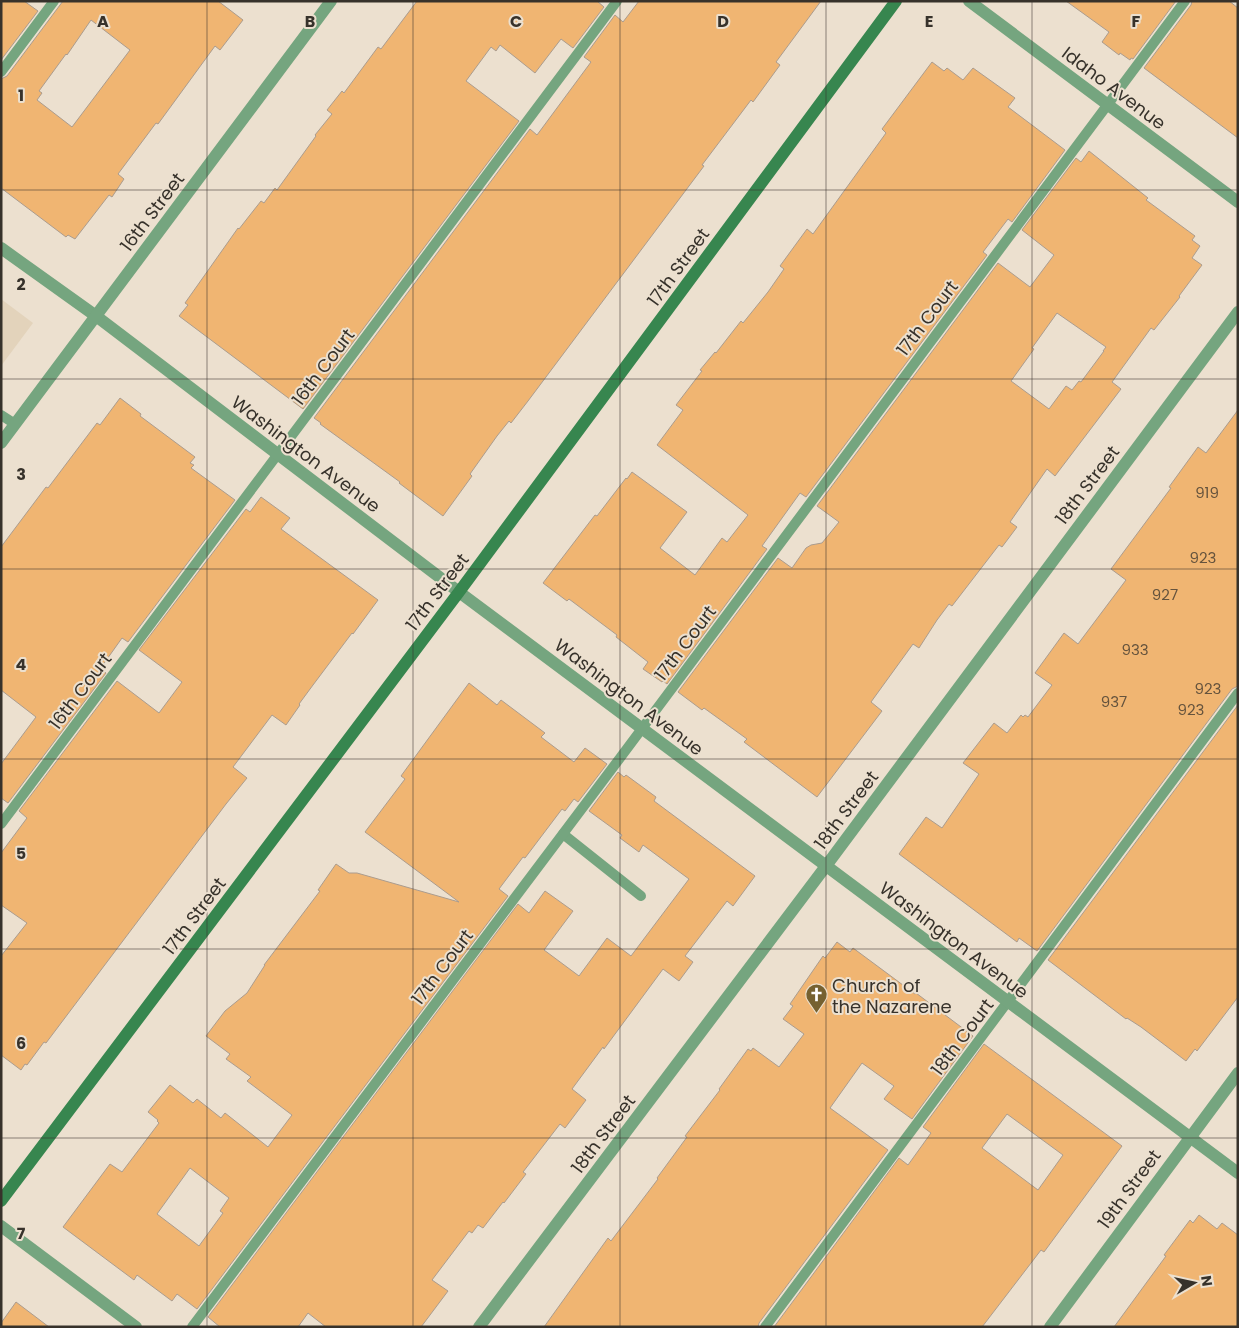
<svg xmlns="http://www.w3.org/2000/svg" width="1239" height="1328" font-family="Poppins,sans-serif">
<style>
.built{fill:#e3d3bb}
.building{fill:#f0b572;stroke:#ab9c8e;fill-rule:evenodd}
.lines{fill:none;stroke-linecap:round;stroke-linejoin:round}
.lane{stroke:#75a57f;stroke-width:10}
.street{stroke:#75a57f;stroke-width:12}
.secondary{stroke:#37864f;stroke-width:12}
.grid{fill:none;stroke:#37322b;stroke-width:1;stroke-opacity:0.55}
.labels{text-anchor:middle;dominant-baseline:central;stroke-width:4;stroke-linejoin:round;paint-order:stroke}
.number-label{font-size:15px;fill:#65533d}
.street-label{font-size:18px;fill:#37322b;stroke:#ece0cf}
.poi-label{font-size:18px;fill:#37322b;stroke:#ece0cf;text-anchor:start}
.grid-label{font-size:16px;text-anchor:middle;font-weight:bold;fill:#37322b;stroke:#ece0cf;stroke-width:4;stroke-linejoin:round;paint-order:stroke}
</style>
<rect width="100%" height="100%" fill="#ece0cf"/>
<polygon class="built" points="1,299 33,323 1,366"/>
<g class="building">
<polygon points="1,1 24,1 38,11 1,60"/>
<path d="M 63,1 L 218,1 L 243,20 L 220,50 L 215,46 L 158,124 L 156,123 L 118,174 L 124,179 L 112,197 L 109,195 L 75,239 L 68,235 L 66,237 L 1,188 L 1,79 L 7,76 ZM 91,20 L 130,50 L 72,127 L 37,100 L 42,93 L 39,91 L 66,54 L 67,55 Z"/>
<polygon points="417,1 597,1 604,7 573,48 561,39 535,73 500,45 496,51 491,47 466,81 519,121 303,409 179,316 188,305 185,303 238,228 239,229 261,201 264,203 275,188 277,190 316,136 315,135 332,114 327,110 342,91 344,93 378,47 381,49"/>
<polygon points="639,1 821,1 776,62 780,65 753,102 751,100 702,165 704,166 683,194 528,401 511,423 509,421 497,436 470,474 472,476 443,516 399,483 400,482 320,424 321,423 314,418 530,129 537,135 591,62 584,57 615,15 623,22"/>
<polygon points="1066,1 1176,1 1133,59 1131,58 1130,60 1120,53 1119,55 1102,42 1109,32"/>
<polygon points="1192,1 1229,1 1238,8 1238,138 1144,68 1191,5"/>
<polygon points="932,62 944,71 947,68 963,80 973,68 1015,98 1008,107 1065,150 1012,222 1008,219 983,252 987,255 806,497 800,493 762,546 767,549 667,684 663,681 662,682 643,669 648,662 616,637 617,635 569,599 567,601 543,583 595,515 597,516 626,478 627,479 632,472 687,512 660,548 695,575 722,538 727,542 748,515 657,445 683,410 676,405 702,371 700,370 715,352 716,353 741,321 743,323 768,292 784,269 780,266 807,229 813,234 886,133 882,129"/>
<path d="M 1089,151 L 1148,198 L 1146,200 L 1195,236 L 1192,240 L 1200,246 L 1192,258 L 1202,265 L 1179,296 L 1180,297 L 1154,330 L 1151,328 L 1112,382 L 1121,389 L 1055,476 L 1047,469 L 1010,522 L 1017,527 L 1002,547 L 999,545 L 952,606 L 949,604 L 937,620 L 919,648 L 913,644 L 871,702 L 882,711 L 817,797 L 744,742 L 747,739 L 704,708 L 702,710 L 678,692 L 778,558 L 792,568 L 806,548 L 811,545 L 822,543 L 839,522 L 817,506 L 998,263 L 1030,287 L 1054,255 L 1022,230 L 1076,158 L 1081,162 ZM 1057,313 L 1106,347 L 1103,351 L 1104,351 L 1081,382 L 1079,381 L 1072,390 L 1066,386 L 1049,409 L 1011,381 L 1034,349 L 1032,348 Z"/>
<polygon points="120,398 141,414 140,416 195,457 190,463 194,465 191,468 235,500 128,642 122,638 100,669 106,673 8,803 1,798 1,764 36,717 1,690 1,547 46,487 48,488 97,423 100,425"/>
<polygon points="1238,410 1238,686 1232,689 1037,951 1019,938 1017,942 899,854 926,817 942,828 979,774 963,763 994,723 1007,733 1021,715 1023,717 1025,715 1028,717 1052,685 1035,673 1064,633 1078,644 1126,580 1111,569 1171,488 1169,487 1198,447 1206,453"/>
<polygon points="261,497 290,518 281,529 378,600 353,634 352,633 313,685 299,704 300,705 286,725 272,715 233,767 247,778 226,804 46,1043 44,1042 27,1065 25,1064 21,1070 1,1055 1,956 27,923 1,905 1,853 27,818 19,811 117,681 159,713 182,682 139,650 246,509 250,512"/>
<path d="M 469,683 L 497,705 L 501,700 L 545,733 L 541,737 L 574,762 L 585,748 L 607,764 L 578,802 L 574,799 L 565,811 L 562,809 L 525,858 L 523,857 L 499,889 L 508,896 L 197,1309 L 177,1294 L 172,1301 L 137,1275 L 134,1280 L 63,1227 L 110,1164 L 122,1172 L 159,1123 L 157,1121 L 158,1120 L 148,1112 L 170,1085 L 193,1103 L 197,1099 L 221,1118 L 225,1113 L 268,1147 L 292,1115 L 247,1081 L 251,1077 L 226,1059 L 230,1054 L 206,1036 L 225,1011 L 247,993 L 265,965 L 264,965 L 320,891 L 318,890 L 336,864 L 349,873 L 357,873 L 459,902 L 365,832 L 405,779 L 401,776 ZM 190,1168 L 229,1198 L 220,1211 L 223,1213 L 199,1246 L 157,1214 Z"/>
<polygon points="1238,705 1238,997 1197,1051 1195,1049 1186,1061 1141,1027 1127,1018 1126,1019 1048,960"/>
<polygon points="618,772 624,777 626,775 656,797 654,801 755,876 733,906 727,901 685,956 693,962 679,981 663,969 604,1049 603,1047 572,1089 586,1100 565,1128 560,1124 523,1172 526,1174 504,1203 503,1202 483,1228 478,1225 472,1233 469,1231 432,1280 448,1291 421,1327 326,1327 308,1313 298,1327 220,1327 208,1317 518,904 529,913 545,891 573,911 544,950 579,976 607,938 631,956 689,879 643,845 639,852 620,838 622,835 589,811"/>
<polygon points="837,942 850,952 853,948 915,994 916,993 973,1036 912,1119 884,1099 894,1086 862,1063 830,1108 888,1150 759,1323 758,1327 544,1327 608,1238 611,1241 658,1179 657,1178 687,1137 685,1136 720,1090 719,1089 748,1049 751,1051 753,1048 779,1067 804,1034 783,1019 793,1006 790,1004 823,956 825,958"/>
<path d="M 984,1044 L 1122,1146 L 1044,1252 L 1041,1250 L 982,1327 L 774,1327 L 899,1158 L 908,1165 L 931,1133 L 923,1127 ZM 1007,1114 L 1063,1155 L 1038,1190 L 982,1148 Z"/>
<polygon points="1199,1215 1217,1229 1222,1223 1238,1235 1238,1327 1114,1327 1166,1256 1164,1255 1190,1220 1193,1223"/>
<polygon points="16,1302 49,1327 1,1327 1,1323"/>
</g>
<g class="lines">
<g class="lane">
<polyline points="1,72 54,1"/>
<polyline points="1,415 15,424"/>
<polyline points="1,824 617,1"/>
<polyline points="563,834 641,896"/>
<polyline points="192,1327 620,758 1185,1"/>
<polyline points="765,1327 1238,693"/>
</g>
<g class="street">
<polyline points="969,1 1238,202"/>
<polyline points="1,248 96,316 459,592 1238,1173"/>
<polyline points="1,443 331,1"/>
<polyline points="1,1226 136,1327"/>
<polyline points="479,1327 826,866 1238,312"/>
<polyline points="1050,1327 1238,1073"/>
</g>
<polyline class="secondary" points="1,1201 459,592 896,1"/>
</g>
<path class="grid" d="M 207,1 L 207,1327M 413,1 L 413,1327M 620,1 L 620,1327M 826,1 L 826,1327M 1032,1 L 1032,1327M 1,190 L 1238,190M 1,379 L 1238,379M 1,569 L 1238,569M 1,759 L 1238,759M 1,949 L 1238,949M 1,1138 L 1238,1138"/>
<defs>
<symbol id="church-pin" viewBox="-11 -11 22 30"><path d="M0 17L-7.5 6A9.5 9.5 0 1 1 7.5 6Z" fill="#766130" stroke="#ece0cf"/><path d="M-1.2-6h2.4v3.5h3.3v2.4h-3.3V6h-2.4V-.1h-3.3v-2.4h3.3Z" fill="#fff"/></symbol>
</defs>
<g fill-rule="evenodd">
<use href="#church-pin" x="804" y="982" width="25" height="34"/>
</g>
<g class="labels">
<g class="number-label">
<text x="1207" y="492">919</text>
<text x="1203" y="557">923</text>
<text x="1165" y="594">927</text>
<text x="1135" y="649">933</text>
<text x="1208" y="688">923</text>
<text x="1114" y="701">937</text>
<text x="1191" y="709">923</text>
</g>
<g class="street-label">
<text transform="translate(1114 88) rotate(37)">Idaho Avenue</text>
<text transform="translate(152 212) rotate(-53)">16th Street</text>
<text transform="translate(678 267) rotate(-54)">17th Street</text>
<text transform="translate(927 318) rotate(-53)">17th Court</text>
<text transform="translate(323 367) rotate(-53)">16th Court</text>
<text transform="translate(306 454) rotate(37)">Washington Avenue</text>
<text transform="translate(1087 485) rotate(-53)">18th Street</text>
<text transform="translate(437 592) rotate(-53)">17th Street</text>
<text transform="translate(685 643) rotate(-53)">17th Court</text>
<text transform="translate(80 691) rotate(-53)">16th Court</text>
<text transform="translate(629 697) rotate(37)">Washington Avenue</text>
<text transform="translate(846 810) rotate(-53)">18th Street</text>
<text transform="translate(194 916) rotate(-53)">17th Street</text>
<text transform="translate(954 940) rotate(37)">Washington Avenue</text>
<text transform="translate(442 967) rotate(-53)">17th Court</text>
<text transform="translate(962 1037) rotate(-53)">18th Court</text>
<text transform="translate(603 1134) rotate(-53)">18th Street</text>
<text transform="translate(1129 1189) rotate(-54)">19th Street</text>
</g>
<g class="poi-label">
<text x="832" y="985">Church of<tspan x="832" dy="21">the Nazarene</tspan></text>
</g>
</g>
<g class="grid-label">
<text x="103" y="27">A</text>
<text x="310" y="27">B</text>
<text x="516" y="27">C</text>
<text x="723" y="27">D</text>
<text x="929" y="27">E</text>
<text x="1136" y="27">F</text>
<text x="21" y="101">1</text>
<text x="21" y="290">2</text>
<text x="21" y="480">3</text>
<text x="21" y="670">4</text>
<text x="21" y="859">5</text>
<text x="21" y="1049">6</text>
<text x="21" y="1239">7</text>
</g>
<rect width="1239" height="1328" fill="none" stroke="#37322b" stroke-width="5"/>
<g transform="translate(1194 1283) rotate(81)" stroke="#ece0cf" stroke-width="4" paint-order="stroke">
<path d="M0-4L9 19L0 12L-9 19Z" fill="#37322b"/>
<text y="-8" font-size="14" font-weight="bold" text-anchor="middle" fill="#37322b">N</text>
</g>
</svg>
